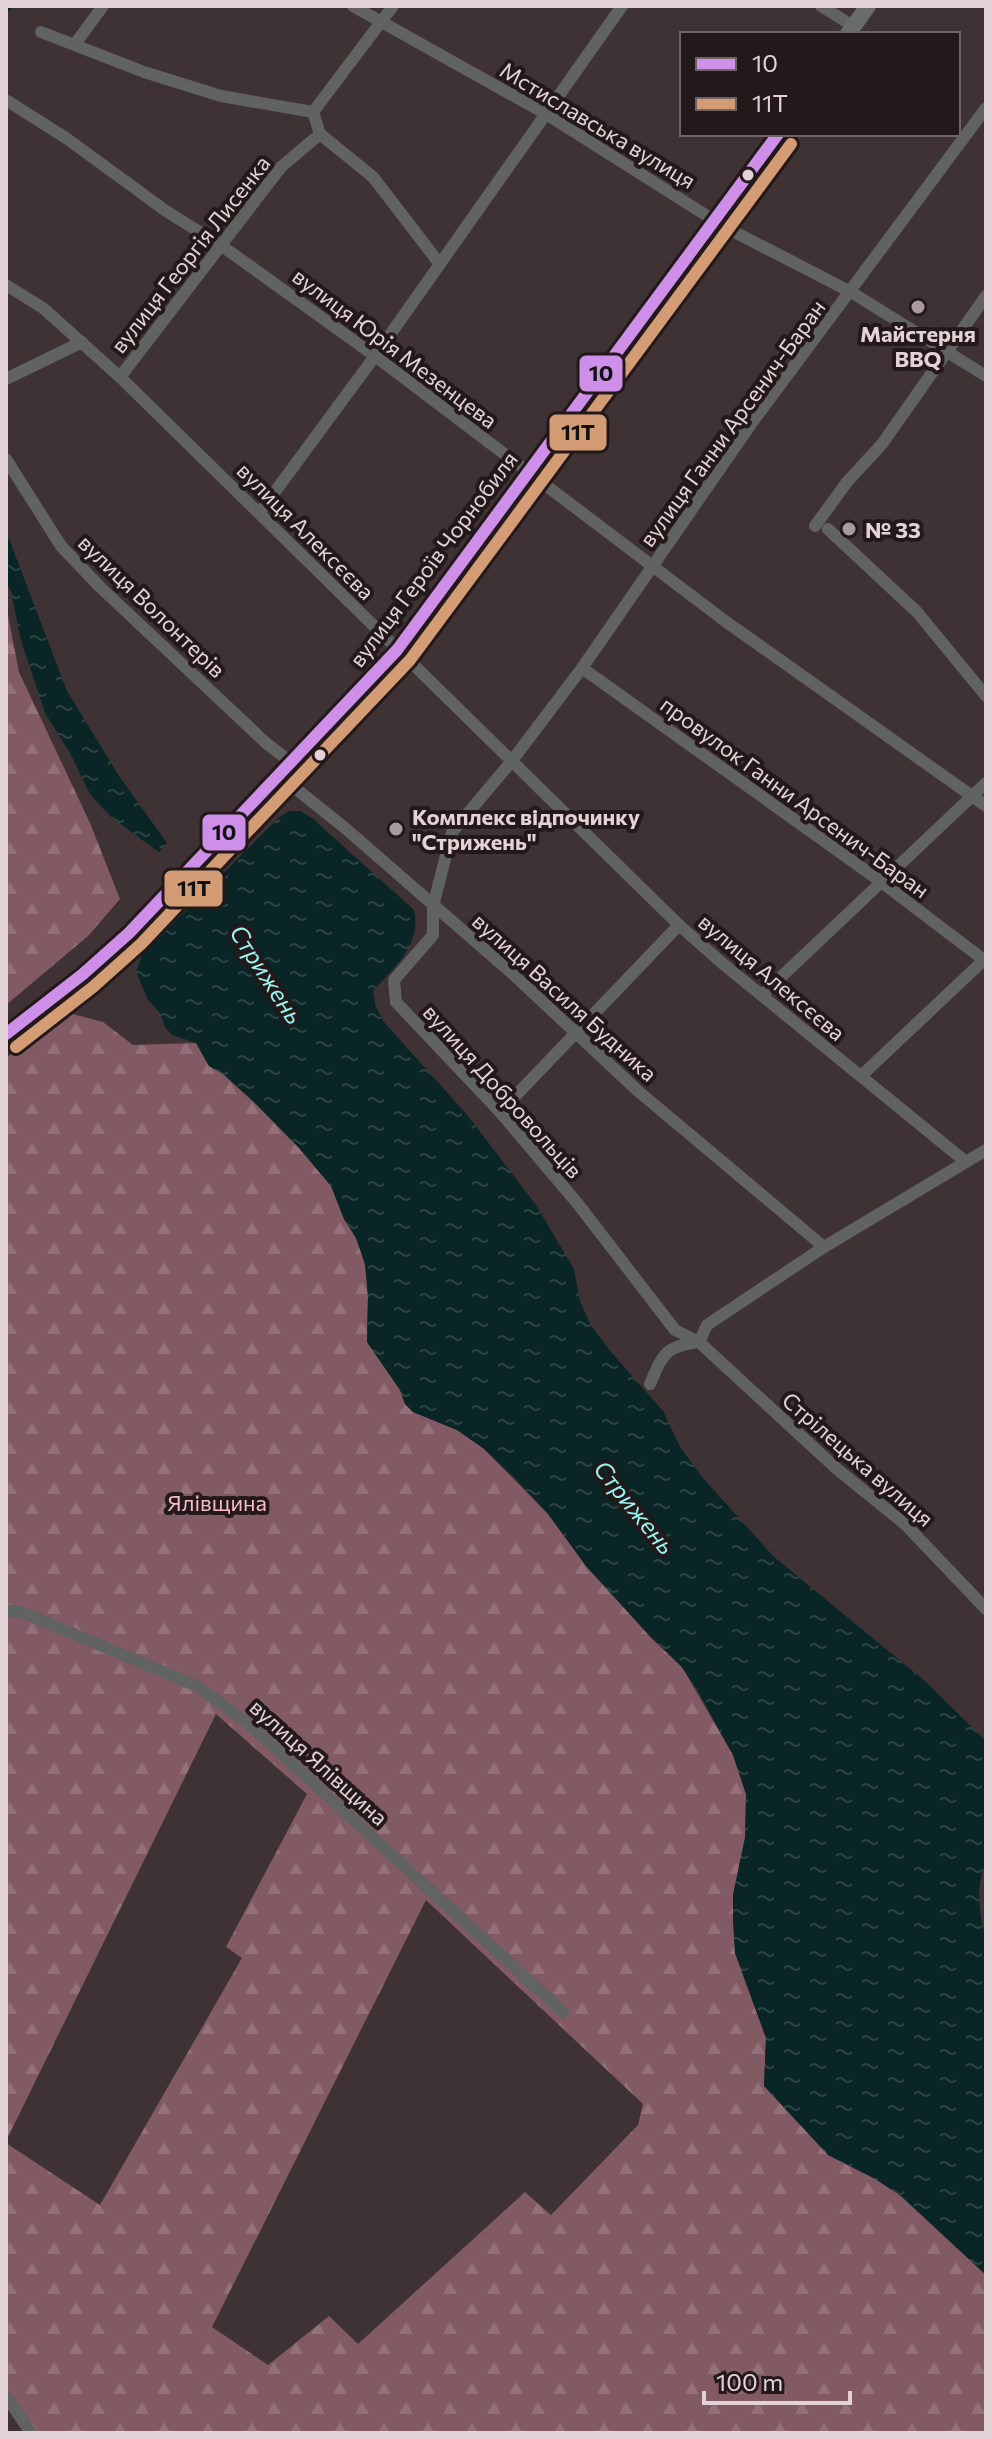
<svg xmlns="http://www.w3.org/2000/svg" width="992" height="2439" font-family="Commissioner,sans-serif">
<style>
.forest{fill:url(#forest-firs);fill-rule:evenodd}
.water{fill:url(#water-ripples)}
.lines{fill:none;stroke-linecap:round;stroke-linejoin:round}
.stream{stroke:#0a2525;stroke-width:3}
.minor{stroke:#616262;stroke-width:12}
.major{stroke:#686c6b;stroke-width:16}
.bus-1-casing{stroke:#23181a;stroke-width:18}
.bus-2-casing{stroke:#23181a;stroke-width:18}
.bus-1{stroke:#ce8fe9;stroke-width:12}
.bus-2{stroke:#d39c74;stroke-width:12}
.bus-dot{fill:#e3d3d6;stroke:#23181a;stroke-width:3}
.poi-dot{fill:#a99b9d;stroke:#23181a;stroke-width:3}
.labels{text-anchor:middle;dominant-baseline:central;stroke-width:8;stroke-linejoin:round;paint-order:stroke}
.street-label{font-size:22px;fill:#e3d3d6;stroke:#23181a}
.poi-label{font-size:22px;font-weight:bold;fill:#e3d3d6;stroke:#23181a;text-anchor:start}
.park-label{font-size:22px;fill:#f8bbc7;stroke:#23181a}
.water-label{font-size:24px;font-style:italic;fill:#96f5f1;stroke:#23181a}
.line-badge{stroke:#23181a;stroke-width:3}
.pale-badge-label{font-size:22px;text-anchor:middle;font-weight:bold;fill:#111}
</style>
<defs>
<pattern id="forest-firs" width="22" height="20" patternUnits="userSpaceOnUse" patternTransform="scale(2)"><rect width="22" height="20" fill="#825a63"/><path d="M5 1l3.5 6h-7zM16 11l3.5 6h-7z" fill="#947179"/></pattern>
<pattern id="water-ripples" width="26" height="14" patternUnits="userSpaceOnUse" patternTransform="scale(2)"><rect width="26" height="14" fill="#0a2525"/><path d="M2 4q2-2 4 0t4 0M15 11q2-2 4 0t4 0" fill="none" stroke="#2e4444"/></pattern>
</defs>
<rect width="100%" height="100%" fill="#3e3234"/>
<g class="forest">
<polygon points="6,605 19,672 90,823 120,899 88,936 6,1005"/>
<path d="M 65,1012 L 103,1022 L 133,1045 L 196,1043 L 209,1066 L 223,1074 L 255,1103 L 299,1148 L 331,1186 L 344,1219 L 356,1238 L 365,1264 L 368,1296 L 367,1342 L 400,1390 L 405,1404 L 413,1412 L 457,1430 L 483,1448 L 548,1514 L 586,1566 L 650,1637 L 682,1667 L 733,1755 L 746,1794 L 745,1838 L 733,1895 L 735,1953 L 766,2038 L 764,2086 L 877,2180 L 901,2196 L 986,2275 L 986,2433 L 33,2433 L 6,2397 L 6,2143 L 100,2205 L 242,1958 L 226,1947 L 307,1794 L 216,1714 L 6,2141 L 6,1058 ZM 426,1900 L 643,2104 L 638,2125 L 551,2215 L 525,2192 L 358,2344 L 329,2316 L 268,2365 L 212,2327 Z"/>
</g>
<g class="water">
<polygon points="6,531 67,691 119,776 167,843 159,852 111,817 90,794 70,753 45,713 20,637 11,591 6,581"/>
<path d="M 289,811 L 300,811 L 312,818 L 414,910 C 422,944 395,967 373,991 L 375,1005 L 384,1022 L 468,1116 L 536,1205 L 574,1269 L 580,1301 L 590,1324 L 611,1352 L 663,1411 L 680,1447 L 703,1478 L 773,1556 L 926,1682 L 986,1741 L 986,1863 C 975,1884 979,1916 986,1938 L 986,2275 L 901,2196 L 877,2180 L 828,2155 L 764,2086 L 766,2038 L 735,1953 L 733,1922 L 733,1895 L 745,1838 L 746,1794 L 733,1755 L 699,1693 L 682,1667 L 651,1637 L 586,1566 L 548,1514 L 515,1478 L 483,1448 L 457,1430 L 413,1412 L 405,1404 L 400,1390 L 367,1342 L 368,1296 L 365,1264 L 356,1238 L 344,1219 L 331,1186 L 299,1148 L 255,1103 L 223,1074 L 209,1066 L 196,1043 L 172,1035 L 165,1027 L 160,1013 L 148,1000 L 136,972 L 142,955 L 278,818 Z"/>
</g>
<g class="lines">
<polyline class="stream" points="6,11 12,6"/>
<g class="minor">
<polyline points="353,6 546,114 723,226 851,292 986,376"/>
<polyline points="821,6 853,26"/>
<polyline points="41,32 144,72 221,96 313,112"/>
<polyline points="75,44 103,6"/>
<polyline points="6,100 66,138 166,211 222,246 375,356 725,621 986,806"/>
<polyline points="986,108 751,424 582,668 511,762 452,832 433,906 433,935 394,980 396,1002 500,1112 578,1204 675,1330 699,1342 837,1469 906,1525 986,1609"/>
<polyline points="320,134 373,177 439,263"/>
<polyline points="6,285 43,308 120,377 679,925 722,963 966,1162"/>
<polyline points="120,377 281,167 320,134 313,112 393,6"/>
<polyline points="6,379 82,342"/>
<polyline points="6,459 61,546 100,587 266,743 292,763"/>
<polyline points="260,512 375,356 622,6"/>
<polyline points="815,526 847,482 882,444 986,296"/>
<polyline points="828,529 917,612 986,696"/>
<polyline points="582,668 876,878 984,960"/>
<polyline points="280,776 345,828 514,975 638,1091 824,1247"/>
<polyline points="762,995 986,783"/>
<polyline points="861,1076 986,958"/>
<polyline points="500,1112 679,925"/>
<path d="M 650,1384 C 663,1354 665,1346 699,1342 L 707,1325 L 824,1247 L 986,1150"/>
<polyline points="6,1610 24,1613 197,1686 249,1724 563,2012"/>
<polyline points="6,2396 31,2433"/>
</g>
<g class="major">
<polyline points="848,34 868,6"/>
<polyline points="6,1034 83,974 129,933 397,650 778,134"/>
</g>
<defs>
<polyline id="bus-1" points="6,1034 83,974 129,933 397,650 778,134"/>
<polyline id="bus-2" points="16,1047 93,987 141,944 410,660 791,144"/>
</defs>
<use href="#bus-1" class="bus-1-casing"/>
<use href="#bus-2" class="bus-2-casing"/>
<use href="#bus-1" class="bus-1"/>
<use href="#bus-2" class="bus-2"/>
</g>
<g class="bus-dot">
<circle cx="748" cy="175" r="7"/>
<circle cx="320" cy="755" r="7"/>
</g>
<g class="poi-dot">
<circle cx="918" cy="307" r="8"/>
<circle cx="849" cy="529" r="8"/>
<circle cx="396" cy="829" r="8"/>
</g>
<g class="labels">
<g class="street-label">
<text transform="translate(598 125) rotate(31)">Мстиславська вулиця</text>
<text transform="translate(190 254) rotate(-52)">вулиця Георгія Лисенка</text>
<text transform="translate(395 348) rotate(37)">вулиця Юрія Мезенцева</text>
<text transform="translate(732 423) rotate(-54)">вулиця Ганни Арсенич-Баран</text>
<text transform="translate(306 531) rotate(45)">вулиця Алексєєва</text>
<text transform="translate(433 559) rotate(-53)">вулиця Героїв Чорнобиля</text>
<text transform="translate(152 606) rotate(44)">вулиця Волонтерів</text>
<text transform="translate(795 797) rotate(36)">провулок Ганни Арсенич-Баран</text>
<text transform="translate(772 977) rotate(40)">вулиця Алексєєва</text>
<text transform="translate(565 997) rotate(42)">вулиця Василя Будника</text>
<text transform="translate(503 1091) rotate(48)">вулиця Добровольців</text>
<text transform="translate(858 1459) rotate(41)">Стрілецька вулиця</text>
<text transform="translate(319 1762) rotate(42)">вулиця Ялівщина</text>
</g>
<g class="poi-label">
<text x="918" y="333" text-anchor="middle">Майстерня<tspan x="918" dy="25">BBQ</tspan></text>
<text x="865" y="529">№ 33</text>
<text x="412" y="816">Комплекс відпочинку<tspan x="412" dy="25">"Стрижень"</tspan></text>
</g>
<g class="park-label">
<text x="217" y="1502">Ялівщина</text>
</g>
<g class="water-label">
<text transform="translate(267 974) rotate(57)">Стрижень</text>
<text transform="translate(635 1507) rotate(51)">Стрижень</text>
</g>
</g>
<g class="line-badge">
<rect x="578" y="354" width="46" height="39" rx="8" fill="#ce8fe9"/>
<rect x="548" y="413" width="60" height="39" rx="8" fill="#d39c74"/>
<rect x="201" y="813" width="46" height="39" rx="8" fill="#ce8fe9"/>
<rect x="163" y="869" width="61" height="39" rx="8" fill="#d39c74"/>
</g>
<g class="pale-badge-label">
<text x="601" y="381">10</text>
<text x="578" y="440">11Т</text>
<text x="224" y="840">10</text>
<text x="194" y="896">11Т</text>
</g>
<rect width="992" height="2439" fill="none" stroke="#e3d3d6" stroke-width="16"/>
<rect x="680" y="32" width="280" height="104" fill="#23181a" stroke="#706365" stroke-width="2"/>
<rect x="696" y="58" width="40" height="12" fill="#ce8fe9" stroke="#706365" stroke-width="2"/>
<text x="752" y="72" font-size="24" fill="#e3d3d6">10</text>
<rect x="696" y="98" width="40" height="12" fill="#d39c74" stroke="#706365" stroke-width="2"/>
<text x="752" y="112" font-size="24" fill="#e3d3d6">11Т</text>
<path d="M704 2391v12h146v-12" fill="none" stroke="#e3d3d6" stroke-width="4"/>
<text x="716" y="2391" font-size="24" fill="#e3d3d6" stroke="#23181a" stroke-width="6" paint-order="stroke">100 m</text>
</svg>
